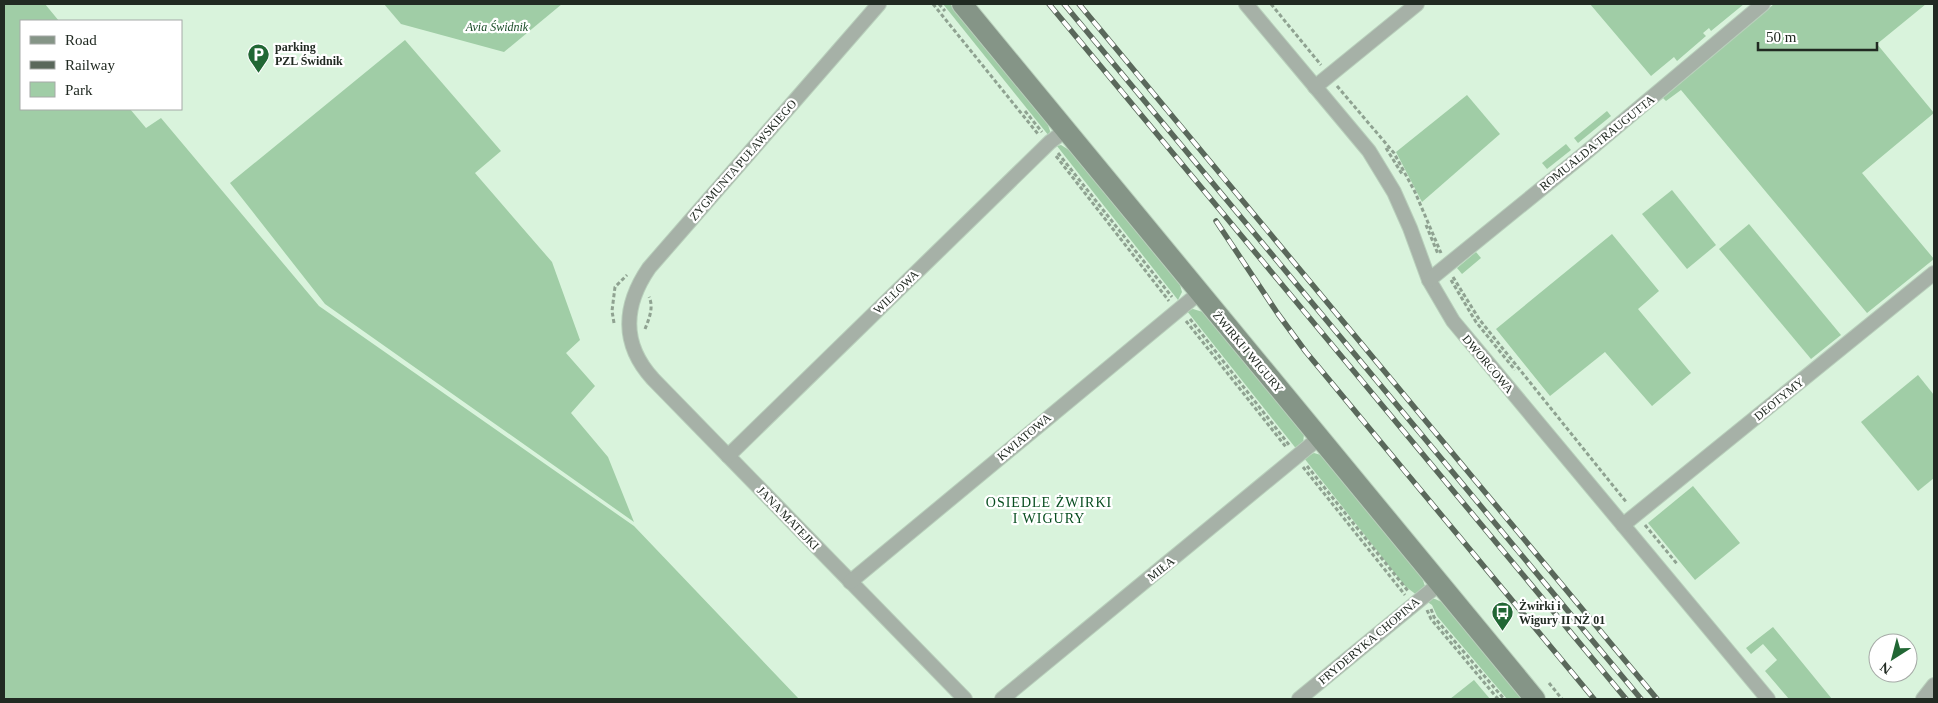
<svg xmlns="http://www.w3.org/2000/svg" width="1938" height="703" font-family="'Times New Roman',serif">
<style>
.green{fill:#a0cda6}
.lines{fill:none;stroke-linecap:round;stroke-linejoin:round}
.street-casing{stroke:#b8cfbb;stroke-width:16}
.secondary-casing{stroke:#b8cfbb;stroke-width:22}
.path{stroke:#8fa291;stroke-width:3;stroke-dasharray:4 2.5;stroke-linecap:butt}
.street{stroke:#a6b1a7;stroke-width:14}
.secondary{stroke:#859587;stroke-width:20}
.rail-casing{stroke:#5a685b;stroke-width:5.5}
.rail{stroke:#fff;stroke-width:4;stroke-dasharray:11;stroke-linecap:butt}
.labels{text-anchor:middle;dominant-baseline:central;stroke-width:4.5;stroke-linejoin:round;paint-order:stroke}
.park-label{font-size:12px;font-style:italic;fill:#174b25;stroke:#fff}
.poi-label{font-size:12px;font-weight:bold;fill:#212a22;stroke:#fff;text-anchor:start}
.street-label{font-size:12px;fill:#212a22;stroke:#fff}
.neighbourhood-label{font-size:14px;letter-spacing:1px;fill:#074d1f;stroke:#fff}
</style>
<rect width="100%" height="100%" fill="#d9f3dc"/>
<g class="green">
<polygon points="4,4 45,4 59,21 21,21 21,109 130,109 146,128 161,118 319,306 634,526 799,699 4,699"/>
<polygon points="384,4 562,4 504,52 401,24"/>
<polygon points="943,4 950,4 1047,122 1050,131 1049,136"/>
<polygon points="1590,4 1744,4 1711,31 1709,28 1703,33 1706,36 1677,61 1674,57 1651,76"/>
<polygon points="1774,4 1926,4 1877,44 1934,113 1862,173 1934,259 1867,313 1681,90 1666,101 1663,98"/>
<polygon points="405,40 501,151 475,173 552,262 580,340 566,353 595,386 571,413 608,457 634,522 325,304 230,183"/>
<polygon points="1467,95 1500,134 1422,202 1396,152"/>
<polygon points="1607,111 1611,116 1578,143 1574,138"/>
<polygon points="1566,144 1571,150 1547,169 1542,163"/>
<polygon points="1061,145 1069,150 1180,285 1182,292 1178,300 1057,146"/>
<polygon points="1672,190 1716,245 1687,269 1642,214"/>
<polygon points="1749,224 1841,335 1811,359 1719,249"/>
<polygon points="1612,234 1659,291 1638,309 1691,373 1652,406 1605,352 1550,396 1496,329"/>
<polygon points="1476,252 1481,258 1462,274 1457,268"/>
<polygon points="1193,309 1203,312 1304,434 1303,444 1298,451 1187,311"/>
<polygon points="1918,375 1934,395 1934,478 1918,491 1861,422"/>
<polygon points="1314,453 1321,455 1421,575 1425,586 1418,596 1405,586 1304,458"/>
<polygon points="1693,486 1740,543 1695,580 1648,523"/>
<polygon points="1431,599 1435,599 1444,603 1523,699 1507,699 1437,616 1432,605 1426,601"/>
<polygon points="1773,627 1832,699 1789,699 1765,671 1777,660 1763,644 1751,654 1746,648"/>
<polygon points="1474,680 1490,699 1450,699"/>
</g>
<g class="lines">
<defs>
<g id="street">
<path d="M 879,4 L 649,268 C 623,306 621,344 653,379 L 965,699"/>
<polyline points="1246,4 1369,151 1394,192 1410,228 1429,280 1453,321 1768,699"/>
<polyline points="1315,87 1417,4"/>
<polyline points="1429,280 1583,155 1763,4"/>
<polyline points="728,456 1050,142 1066,130"/>
<polyline points="1623,525 1934,273"/>
<polyline points="850,582 1199,293"/>
<polyline points="1002,699 1319,438"/>
<polyline points="1299,699 1439,584"/>
<polyline points="1923,699 1934,685"/>
</g>
<polyline id="secondary" points="962,4 1535,699"/>
</defs>
<use href="#street" class="street-casing"/>
<use href="#secondary" class="secondary-casing"/>
<g class="path">
<polyline points="933,4 1038,134"/>
<polyline points="939,4 945,11"/>
<polyline points="1271,4 1321,65"/>
<polyline points="1337,86 1394,153 1415,192 1441,253"/>
<polyline points="1025,111 1042,132"/>
<polyline points="1386,148 1402,174"/>
<polyline points="1058,153 1172,297"/>
<polyline points="1056,156 1169,301"/>
<polyline points="1426,225 1438,254"/>
<polyline points="1453,277 1479,319 1627,503"/>
<polyline points="1451,280 1476,322 1515,370"/>
<polyline points="1190,319 1290,446"/>
<polyline points="1186,321 1286,447"/>
<polyline points="614,323 612,311 615,287 627,275"/>
<path d="M 645,329 C 649,319 654,307 649,297"/>
<polyline points="1307,466 1408,591"/>
<polyline points="1303,467 1405,595"/>
<polyline points="1645,525 1678,565"/>
<polyline points="1431,609 1434,617 1504,699"/>
<polyline points="1427,610 1431,619 1498,699"/>
<polyline points="1549,683 1562,699"/>
</g>
<use href="#street" class="street"/>
<use href="#secondary" class="secondary"/>
<defs>
<g id="rail">
<polyline points="1049,4 1626,699"/>
<polyline points="1064,4 1641,699"/>
<polyline points="1079,4 1657,699"/>
<polyline points="1216,221 1278,314 1306,352 1594,699"/>
</g>
</defs>
<use href="#rail" class="rail-casing"/>
<use href="#rail" class="rail"/>
</g>
<defs>
<symbol id="parking-pin" viewBox="-11 -11 22 30"><path d="M0 17L-7.5 6A9.5 9.5 0 1 1 7.5 6Z" fill="#216734" stroke="#fff"/><path d="M-3.5-5.5H1a3.5 3.5 0 0 1 0 7H-1V5.5H-3.5ZM-1-3.4V-.6H.8a1.4 1.4 0 0 0 0-2.8Z" fill="#fff"/></symbol>
<symbol id="bus-pin" viewBox="-11 -11 22 30"><path d="M0 17L-7.5 6A9.5 9.5 0 1 1 7.5 6Z" fill="#216734" stroke="#fff"/><path d="M-5-6H5V4H4V6H2V4H-2V6H-4V4H-5ZM-3.5-4V0h7V-4ZM-3.5 1.2v1.5H-2V1.2ZM2 1.2v1.5H3.5V1.2Z" fill="#fff"/></symbol>
</defs>
<g fill-rule="evenodd">
<use href="#parking-pin" x="246" y="42" width="25" height="34"/>
<use href="#bus-pin" x="1490" y="600" width="25" height="34"/>
</g>
<g class="labels">
<g class="park-label">
<text x="497" y="27">Avia Świdnik</text>
</g>
<g class="poi-label">
<text x="275" y="47">parking<tspan x="275" dy="14">PZL Świdnik</tspan></text>
<text x="1519" y="606">Żwirki i<tspan x="1519" dy="14">Wigury II NŻ 01</tspan></text>
</g>
<g class="street-label">
<text transform="translate(1597 143) rotate(-39)">ROMUALDA TRAUGUTTA</text>
<text transform="translate(743 160) rotate(-49)">ZYGMUNTA PUŁAWSKIEGO</text>
<text transform="translate(896 292) rotate(-44)">WILLOWA</text>
<text transform="translate(1248 352) rotate(50)">ŻWIRKI I WIGURY</text>
<text transform="translate(1488 364) rotate(50)">DWORCOWA</text>
<text transform="translate(1779 399) rotate(-39)">DEOTYMY</text>
<text transform="translate(1024 437) rotate(-40)">KWIATOWA</text>
<text transform="translate(788 518) rotate(46)">JANA MATEJKI</text>
<text transform="translate(1161 569) rotate(-39)">MIŁA</text>
<text transform="translate(1369 641) rotate(-40)">FRYDERYKA CHOPINA</text>
</g>
<g class="neighbourhood-label">
<text x="1049" y="502">OSIEDLE ŻWIRKI<tspan x="1049" dy="16">I WIGURY</tspan></text>
</g>
</g>
<rect width="1938" height="703" fill="none" stroke="#212a22" stroke-width="10"/>
<rect x="20" y="20" width="162" height="90" fill="#ffffff" stroke="#a6aaa7"/>
<rect x="30" y="36" width="25" height="8" fill="#859587" stroke="#a6aaa7"/>
<text x="65" y="45" font-size="15" fill="#212a22">Road</text>
<rect x="30" y="61" width="25" height="8" fill="#5a685b" stroke="#a6aaa7"/>
<text x="65" y="70" font-size="15" fill="#212a22">Railway</text>
<rect x="30" y="82" width="25" height="15" fill="#a0cda6" stroke="#a6aaa7"/>
<text x="65" y="95" font-size="15" fill="#212a22">Park</text>
<g transform="translate(1893 658) rotate(216)"><circle r="24" fill="#ffffff" stroke="#a6aaa7"/>
<path d="M0-4L9 19L0 12L-9 19Z" fill="#216734"/>
<text y="-8" font-size="14" font-weight="bold" text-anchor="middle" fill="#212a22">N</text>
</g>
<path d="M1758 42v8h119v-8" fill="none" stroke="#212a22" stroke-width="2.5"/>
<text x="1766" y="42" font-size="15" fill="#212a22" stroke="#ffffff" stroke-width="4" paint-order="stroke">50 m</text>
</svg>
